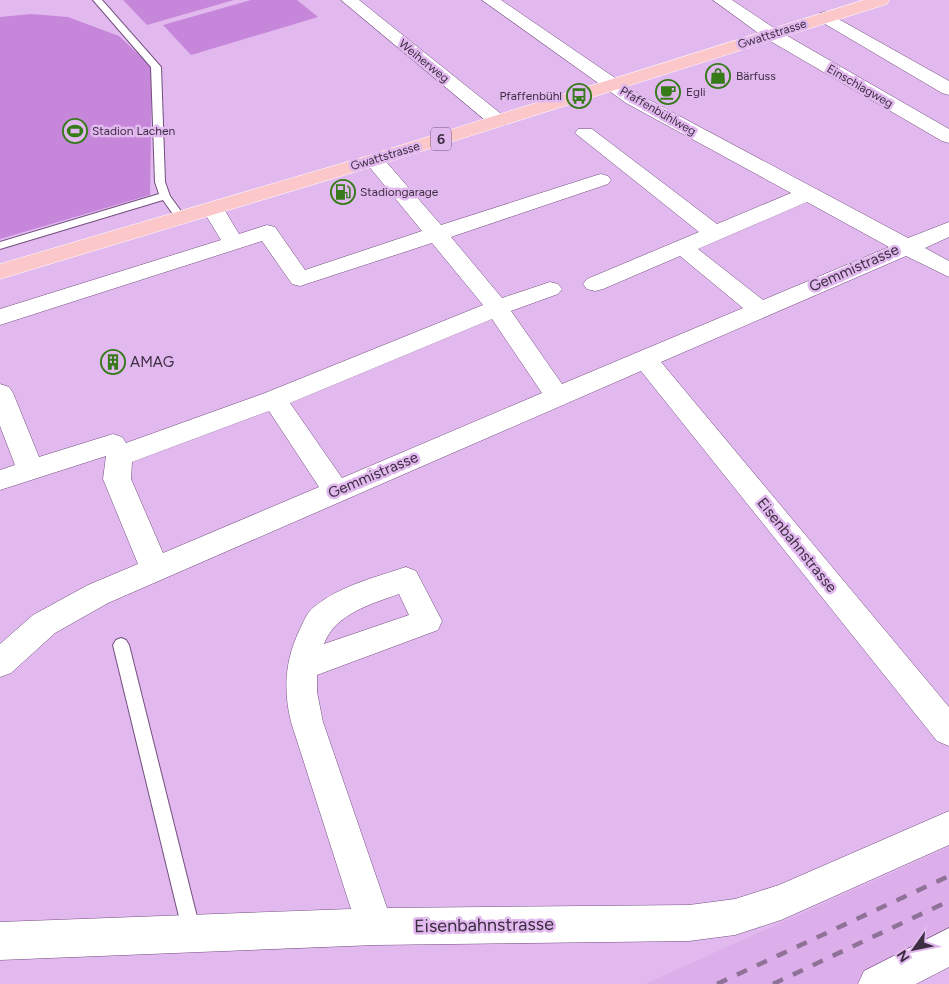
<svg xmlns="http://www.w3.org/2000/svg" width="949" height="984" font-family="Figtree,sans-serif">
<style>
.built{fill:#dcaeea}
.green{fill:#c686da}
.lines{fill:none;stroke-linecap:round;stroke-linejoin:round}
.service-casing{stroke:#734f7e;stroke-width:2}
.minor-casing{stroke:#734f7e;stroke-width:1}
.tertiary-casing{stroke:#734f7e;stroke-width:1}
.primary-casing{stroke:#fff;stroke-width:1}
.service{fill:#fff;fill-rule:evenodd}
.minor{fill:#fff;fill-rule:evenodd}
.tertiary{fill:#fff;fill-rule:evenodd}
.primary{fill:#fbc7c8;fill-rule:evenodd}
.rail{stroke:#8e7297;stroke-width:4.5;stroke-dasharray:11 11;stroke-linecap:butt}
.labels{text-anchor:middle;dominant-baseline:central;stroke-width:5;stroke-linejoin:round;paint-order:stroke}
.far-street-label{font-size:12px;fill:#3e2e43;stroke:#e2b9ef}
.far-poi-label{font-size:12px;fill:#3e2e43;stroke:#e2b9ef;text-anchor:start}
.shield{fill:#e2b9ef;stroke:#6f5877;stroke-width:1}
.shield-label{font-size:14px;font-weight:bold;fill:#3e2e43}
.street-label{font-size:15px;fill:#3e2e43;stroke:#e2b9ef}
.poi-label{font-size:15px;fill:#3e2e43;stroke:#e2b9ef;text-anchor:start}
.near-street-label{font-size:18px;fill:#3e2e43;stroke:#e2b9ef}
</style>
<rect width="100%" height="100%" fill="#e2b9ef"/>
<polygon class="built" points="949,847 949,947 877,984 645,984"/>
<g class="green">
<polygon points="123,0 234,0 147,25"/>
<polygon points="251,0 297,0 318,17 191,55 163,25"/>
<polygon points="31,14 68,17 119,36 152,67 150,195 0,239 0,17"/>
</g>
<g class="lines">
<defs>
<g id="service">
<polygon points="93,0 102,0 161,67 165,182 170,196 186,218 181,221 177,220 163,200 0,249 0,242 159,194 155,182 151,67"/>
<polygon points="121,638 126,640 129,645 201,933 199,940 192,942 185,940 183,933 113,645 116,640"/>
</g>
<g id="minor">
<polygon points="341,0 359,0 505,117 508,121 505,125 491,125"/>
<path d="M 482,0 L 501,0 L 640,95 L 908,238 L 949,222 L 949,237 L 925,248 L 949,261 L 949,277 L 906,256 L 661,362 L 949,707 L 949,746 L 937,741 L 641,371 L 108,603 L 55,633 L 11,673 L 0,677 L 0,644 L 33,615 L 88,585 L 138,564 L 103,479 L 106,456 L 0,490 L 0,470 L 15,465 L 0,426 L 0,384 L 9,387 L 13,393 L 39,457 L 113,434 L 122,437 L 126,443 L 265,393 L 483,305 L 432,243 L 300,286 L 292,284 L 262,241 L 0,325 L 0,309 L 221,240 L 202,209 L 205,204 L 213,203 L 221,204 L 239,234 L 267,225 L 275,227 L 305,270 L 422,231 L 367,164 L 364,160 L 367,156 L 374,154 L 381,156 L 441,225 L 594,176 L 601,174 L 608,176 L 611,180 L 608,184 L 451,237 L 502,298 L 550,282 L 558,284 L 562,289 L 558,294 L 511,311 L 562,384 L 743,308 L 680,256 L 603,289 L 595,291 L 587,289 L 583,284 L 587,279 L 699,232 L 575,133 L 578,129 L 592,129 L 717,224 L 791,193 L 626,103 ZM 807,202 L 889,247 L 763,300 L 698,249 ZM 492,319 L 542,393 L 342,478 L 290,403 ZM 269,411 L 319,487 L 163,553 L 131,479 L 132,462 Z"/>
<polygon points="713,0 732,0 777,30 949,129 949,143 942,141 765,38"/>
<polygon points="826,12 949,81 949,95 942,93 820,21 817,17 820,13"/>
<path d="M 406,567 L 416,571 L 442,621 L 438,630 L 317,675 L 317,692 L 323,722 L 387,908 L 689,905 L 735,899 L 779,885 L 949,811 L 949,845 L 781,920 L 735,935 L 689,941 L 375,945 L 0,960 L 0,922 L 351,909 L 291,722 C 283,689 285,660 300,629 C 304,621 307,612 314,607 C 339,586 376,577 406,567 ZM 399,594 L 409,615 L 324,644 C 335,614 371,604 399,594 Z"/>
</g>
<polygon id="tertiary" points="949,928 949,967 916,984 858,984 864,971"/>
<polygon id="primary" points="864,0 889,0 887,4 381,164 0,279 0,264 367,156"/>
</defs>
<use href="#service" class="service-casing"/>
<use href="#minor" class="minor-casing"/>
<use href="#tertiary" class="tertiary-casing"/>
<use href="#primary" class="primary-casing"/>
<use href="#service" class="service"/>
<use href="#minor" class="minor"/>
<use href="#tertiary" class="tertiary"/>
<use href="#primary" class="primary"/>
<g class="rail">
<polyline points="717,984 949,876"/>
<polyline points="773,984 949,901"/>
</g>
</g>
<defs>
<symbol id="shop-ring" viewBox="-11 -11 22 22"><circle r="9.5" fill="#e2b9ef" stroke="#377a1a" stroke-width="1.5"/><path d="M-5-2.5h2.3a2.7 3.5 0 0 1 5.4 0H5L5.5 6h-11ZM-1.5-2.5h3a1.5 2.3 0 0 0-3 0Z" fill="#377a1a"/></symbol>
<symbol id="cafe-ring" viewBox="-11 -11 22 22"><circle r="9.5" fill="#e2b9ef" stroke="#377a1a" stroke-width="1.5"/><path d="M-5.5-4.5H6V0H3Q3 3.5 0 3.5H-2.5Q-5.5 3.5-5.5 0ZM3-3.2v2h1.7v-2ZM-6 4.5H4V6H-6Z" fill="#377a1a"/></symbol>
<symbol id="bus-ring" viewBox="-11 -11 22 22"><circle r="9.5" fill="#e2b9ef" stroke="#377a1a" stroke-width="1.5"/><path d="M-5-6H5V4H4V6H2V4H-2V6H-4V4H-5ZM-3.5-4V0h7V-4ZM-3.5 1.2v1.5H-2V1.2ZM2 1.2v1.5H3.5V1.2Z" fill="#377a1a"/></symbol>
<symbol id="stadium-ring" viewBox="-11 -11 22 22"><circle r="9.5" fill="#e2b9ef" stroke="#377a1a" stroke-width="1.5"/><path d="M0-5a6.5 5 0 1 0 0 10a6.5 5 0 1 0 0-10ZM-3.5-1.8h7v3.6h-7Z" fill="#377a1a"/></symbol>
<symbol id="fuel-ring" viewBox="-11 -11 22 22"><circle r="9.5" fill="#e2b9ef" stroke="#377a1a" stroke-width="1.5"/><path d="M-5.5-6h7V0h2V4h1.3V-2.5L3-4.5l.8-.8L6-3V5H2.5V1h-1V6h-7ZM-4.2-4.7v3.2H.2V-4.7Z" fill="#377a1a"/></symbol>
<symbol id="building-ring" viewBox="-11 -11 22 22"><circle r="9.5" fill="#e2b9ef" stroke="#377a1a" stroke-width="1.5"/><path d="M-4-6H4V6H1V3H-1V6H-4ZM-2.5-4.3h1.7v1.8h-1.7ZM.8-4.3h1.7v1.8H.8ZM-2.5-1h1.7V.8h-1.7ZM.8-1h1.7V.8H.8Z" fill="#377a1a"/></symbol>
</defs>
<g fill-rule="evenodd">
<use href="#shop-ring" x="704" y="62" width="28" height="28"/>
<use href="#cafe-ring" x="654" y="78" width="28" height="28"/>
<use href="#bus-ring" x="565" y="82" width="28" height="28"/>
<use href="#stadium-ring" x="61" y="117" width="28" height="28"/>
<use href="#fuel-ring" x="329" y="178" width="28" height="28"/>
<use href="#building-ring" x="99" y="348" width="28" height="28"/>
</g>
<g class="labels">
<g class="far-street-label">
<text transform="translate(772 34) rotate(-18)">Gwattstrasse</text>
<text transform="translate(424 61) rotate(39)">Weiherweg</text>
<text transform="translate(860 86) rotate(30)">Einschlagweg</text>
<text transform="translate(658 111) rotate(30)">Pfaffenbühlweg</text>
<text transform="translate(385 156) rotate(-17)">Gwattstrasse</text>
</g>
<g class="far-poi-label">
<text x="736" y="76">Bärfuss</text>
<text x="686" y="92">Egli</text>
<text x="562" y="96" text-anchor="end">Pfaffenbühl</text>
<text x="92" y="131">Stadion Lachen</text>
<text x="360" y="192">Stadiongarage</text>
</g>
<rect class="shield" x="431" y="127.5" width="20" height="23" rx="4"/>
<g class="shield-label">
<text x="441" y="139">6</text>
</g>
<g class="street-label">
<text transform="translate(854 268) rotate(-24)">Gemmistrasse</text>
<text transform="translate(373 475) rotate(-23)">Gemmistrasse</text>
<text transform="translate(797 545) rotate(51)">Eisenbahnstrasse</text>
</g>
<g class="poi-label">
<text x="130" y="362">AMAG</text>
</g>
<g class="near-street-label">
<text transform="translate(484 925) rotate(-1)">Eisenbahnstrasse</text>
</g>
</g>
<g transform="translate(914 949) rotate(237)" stroke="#e2b9ef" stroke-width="4" paint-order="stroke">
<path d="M0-4L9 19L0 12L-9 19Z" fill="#3e2e43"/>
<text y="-8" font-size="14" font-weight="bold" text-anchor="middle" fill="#3e2e43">N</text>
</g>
</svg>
